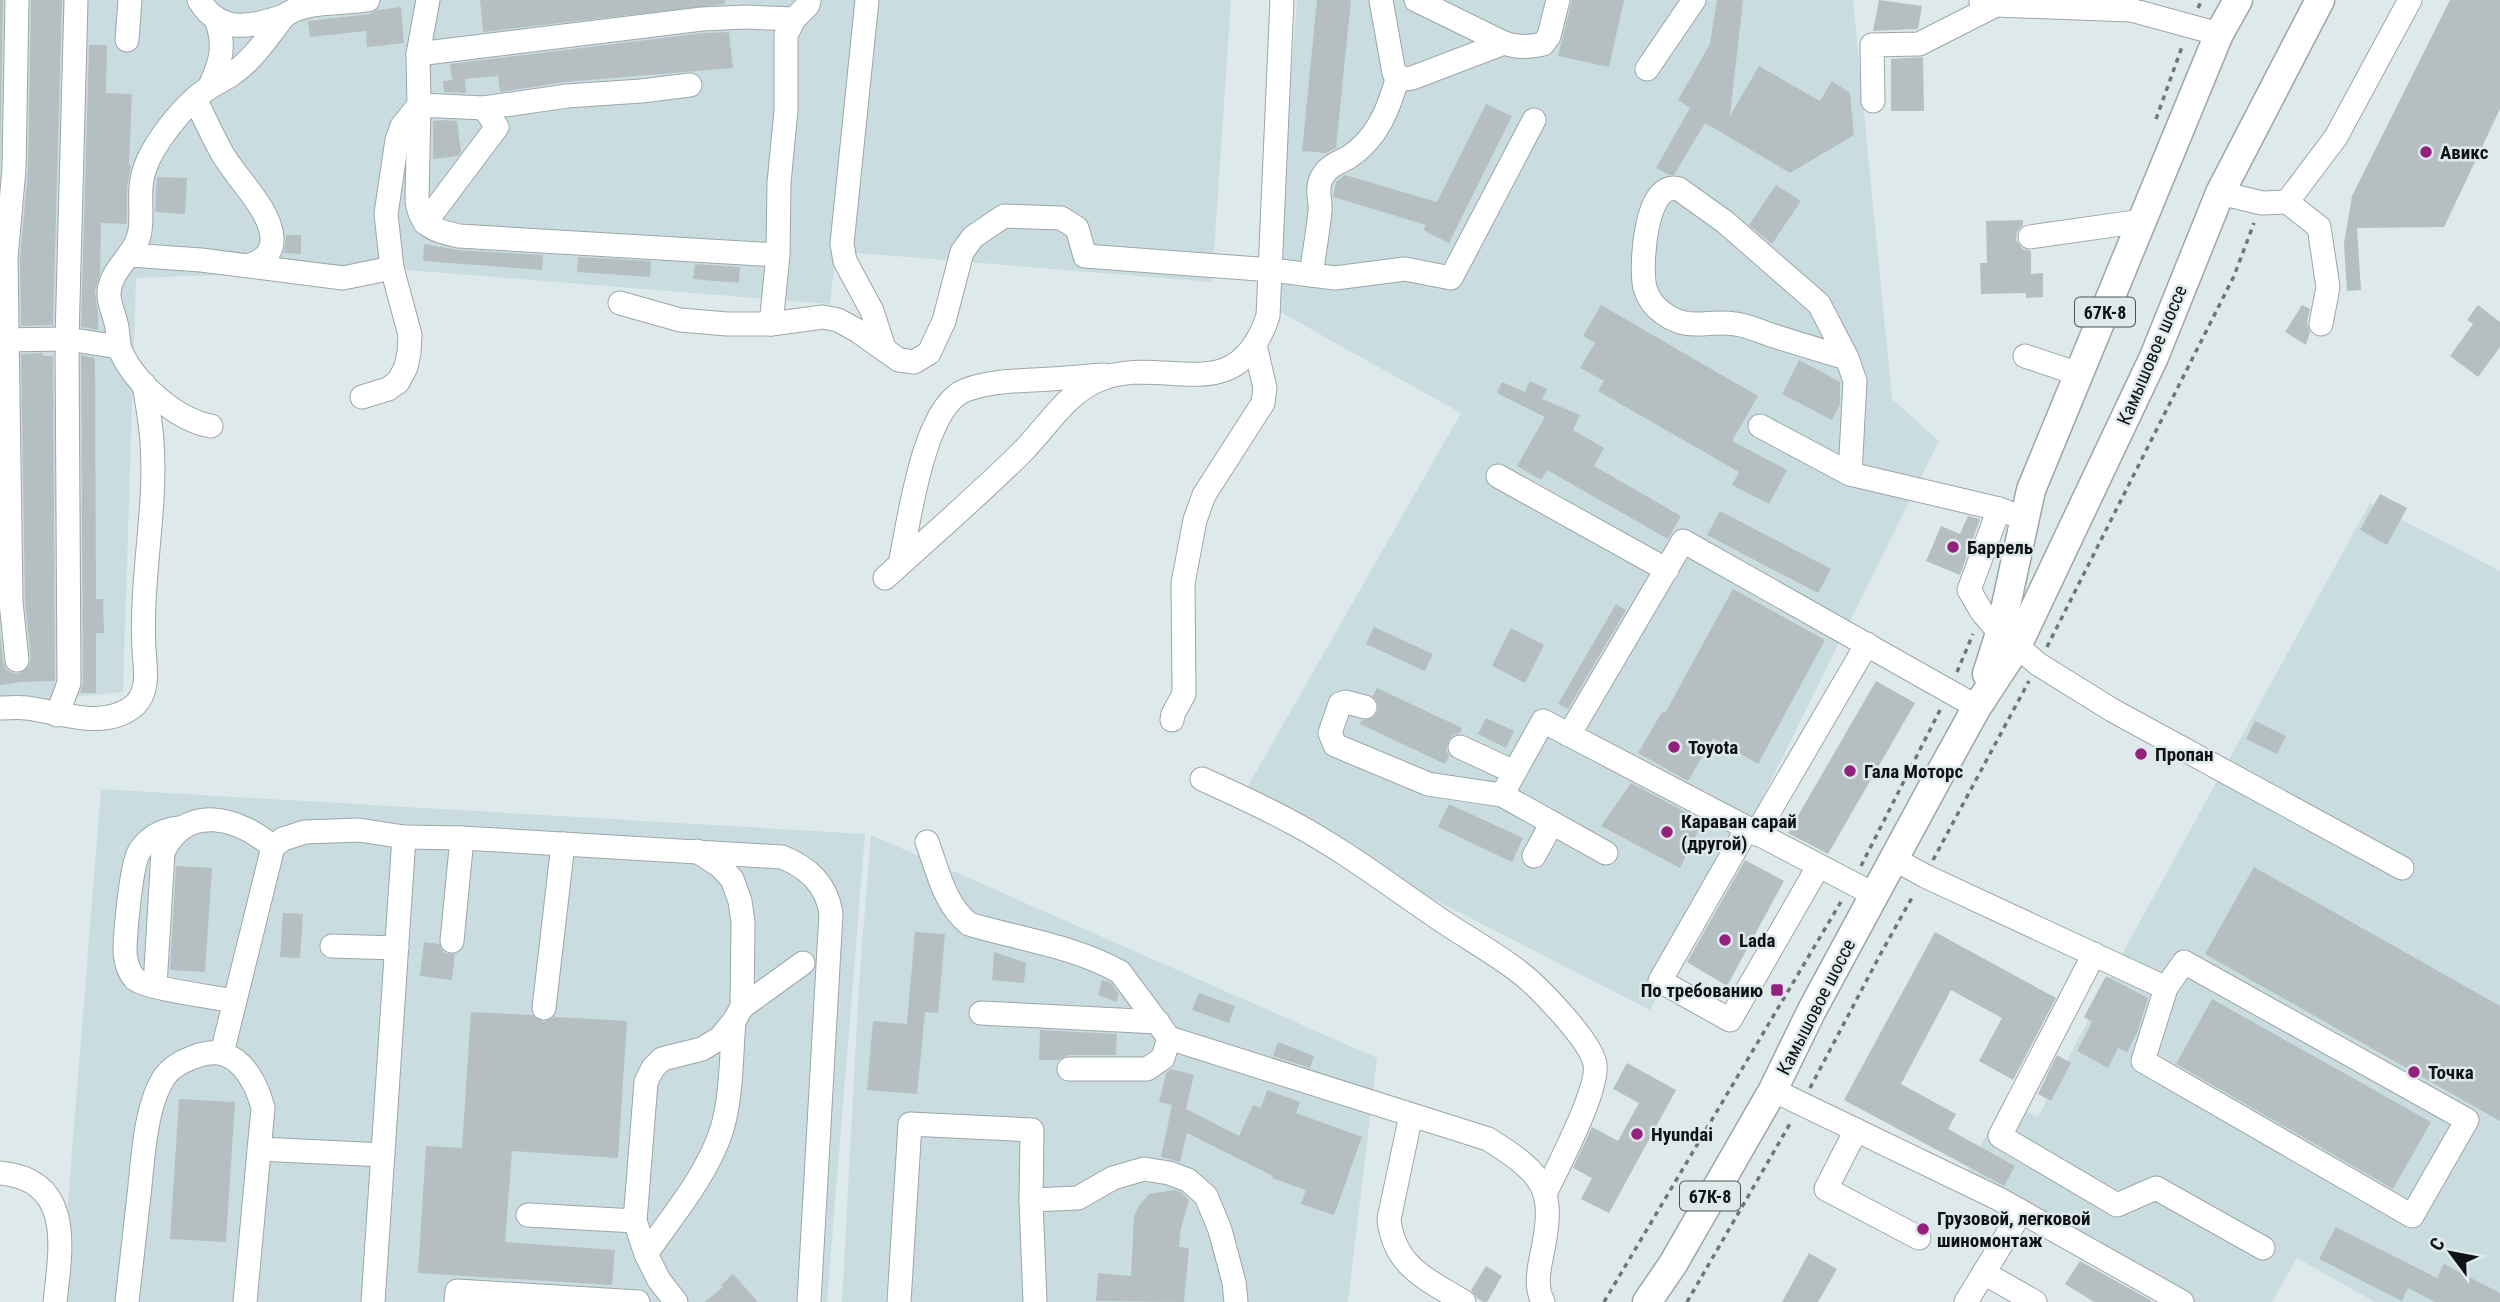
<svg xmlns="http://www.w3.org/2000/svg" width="2500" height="1302" font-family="'Roboto Condensed',sans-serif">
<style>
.built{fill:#c9dde0}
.building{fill:#b5bfc1}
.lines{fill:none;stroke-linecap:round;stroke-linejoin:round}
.minor-casing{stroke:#9ca6a8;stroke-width:25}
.major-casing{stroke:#9ca6a8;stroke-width:31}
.path{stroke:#6f7677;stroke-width:3.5;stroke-dasharray:5 5;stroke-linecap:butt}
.minor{stroke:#fff;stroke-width:23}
.major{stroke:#fff;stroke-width:28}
.poi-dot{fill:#95217f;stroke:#dee9eb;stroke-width:2.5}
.labels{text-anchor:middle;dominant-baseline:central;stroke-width:5;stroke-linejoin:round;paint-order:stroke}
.shield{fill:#dee9eb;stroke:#4e5354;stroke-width:2}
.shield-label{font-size:18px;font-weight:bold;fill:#101314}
.poi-label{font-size:19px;font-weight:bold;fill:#101314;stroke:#dee9eb;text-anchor:start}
.street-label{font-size:19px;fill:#101314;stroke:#dee9eb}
</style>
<rect width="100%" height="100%" fill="#dee9eb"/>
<g class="built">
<polygon points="0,0 865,0 830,304 395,269 136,278 123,692 0,704"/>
<polygon points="868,0 1231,0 1212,282 846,252"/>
<polygon points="1297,0 1853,0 1892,399 1939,441 1747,829 1650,1010 1240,800 1461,413 1273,308"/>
<polygon points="2370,503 2500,571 2500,1302 2375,1302 2297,1258 2272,1302 2190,1302 1967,1171 2005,1100 2038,1117 2127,945"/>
<polygon points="101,789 865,834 827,1302 60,1302"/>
<polygon points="871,835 1377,1058 1348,1302 842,1302 859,983"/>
</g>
<g class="building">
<polygon points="0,0 3,0 0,168"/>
<polygon points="31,0 62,0 53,325 21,326 20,259 28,169"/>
<polygon points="480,0 725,0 725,4 483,32"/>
<polygon points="1317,0 1351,0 1336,148 1326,153 1302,151"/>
<polygon points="1572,0 1624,0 1609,67 1558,56"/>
<polygon points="1717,0 1743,0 1730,116 1759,66 1820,101 1832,81 1850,93 1854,135 1790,173 1705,123 1674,175 1669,175 1656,168 1690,108 1678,100 1710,44"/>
<polygon points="1879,0 1922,6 1918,29 1873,31"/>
<polygon points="2450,0 2500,0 2500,109 2444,227 2357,228 2361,290 2347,291 2344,243 2352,196"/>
<polygon points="401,7 404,43 367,47 366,31 310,37 308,21 370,14 377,10"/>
<polygon points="729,32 733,68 566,82 500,92 498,76 465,79 466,93 444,92 443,81 452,80 450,64 703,33"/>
<polygon points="89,45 107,45 106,93 132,94 129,165 131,166 127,187 127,224 101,223 100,274 95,292 98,313 98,330 81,327"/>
<polygon points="1923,57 1924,111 1891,111 1891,59"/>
<polygon points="1486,104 1512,116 1449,243 1423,230 1426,225 1333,197 1336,182 1345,175 1437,202"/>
<polygon points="441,120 457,121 461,152 458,156 433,159 433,121"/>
<polygon points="157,177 187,178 185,214 155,212"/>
<polygon points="1776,185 1801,201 1772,244 1749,225"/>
<polygon points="2023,220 2023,225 2017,232 2016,240 2023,249 2031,251 2031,274 2043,273 2043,297 2026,298 2026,293 1981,294 1980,263 1987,263 1986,221"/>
<polygon points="286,235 301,235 301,254 284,253"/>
<polygon points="424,244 458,250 543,255 542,270 423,261"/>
<polygon points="578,257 651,261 650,277 577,272"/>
<polygon points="695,264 740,267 739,283 693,279"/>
<polygon points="1601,305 1758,396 1732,441 1787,470 1769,504 1732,485 1739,472 1598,391 1604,381 1580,368 1595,343 1583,336"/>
<polygon points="2302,305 2310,309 2307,322 2310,332 2306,345 2285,332"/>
<polygon points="2478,305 2500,322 2500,347 2478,377 2450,356 2473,324 2467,320"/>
<polygon points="43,353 43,356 53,356 55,681 22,682 0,685 0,632 3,661 6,669 12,673 19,674 29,666 31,659 25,601 21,354"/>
<polygon points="81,355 95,358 96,599 103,599 104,633 96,633 96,693 80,693 83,683"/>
<polygon points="1799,360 1840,382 1840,404 1832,420 1782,394"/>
<polygon points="1530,381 1547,389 1542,399 1580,415 1573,430 1604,448 1594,466 1681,516 1668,539 1547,470 1541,480 1517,466 1545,417 1497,393 1502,382 1525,392"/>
<polygon points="2380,494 2407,508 2387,545 2360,530"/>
<polygon points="1720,511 1831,569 1818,593 1707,535"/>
<polygon points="1968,516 1980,519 1960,575 1926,561 1941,526 1960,534"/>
<polygon points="1733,589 1825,640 1758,764 1713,738 1688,781 1638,753 1662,712 1665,713"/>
<polygon points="1616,604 1626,610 1568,709 1558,704"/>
<polygon points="1374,627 1433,654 1425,671 1366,644"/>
<polygon points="1511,628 1544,645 1525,683 1492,666"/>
<polygon points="1876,681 1915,703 1828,854 1788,833"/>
<polygon points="1377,688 1462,728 1460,733 1453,735 1448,741 1446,749 1449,756 1445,764 1360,724 1361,721 1374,717 1378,711 1378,703 1373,696"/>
<polygon points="1486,718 1514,731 1506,748 1478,734"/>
<polygon points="2255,721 2286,736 2277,754 2246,739"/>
<polygon points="1631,783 1703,821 1680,868 1601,826"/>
<polygon points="1449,804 1523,838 1512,862 1438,827"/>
<polygon points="1745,860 1784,881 1727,986 1687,962"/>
<polygon points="176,866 212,868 205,972 170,970"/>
<polygon points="2254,867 2500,1006 2500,1121 2205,954"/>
<polygon points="283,913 303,914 300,958 280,957"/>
<polygon points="915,932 945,934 938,1013 925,1012 917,1094 867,1090 873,1021 907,1024"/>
<polygon points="1935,932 2056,998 2013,1080 1979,1061 2002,1018 1951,990 1901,1084 1956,1114 1948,1129 2015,1166 2004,1186 1844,1100"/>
<polygon points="424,942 439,944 444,953 455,954 452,980 420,976"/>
<polygon points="994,952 1026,963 1024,983 992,980"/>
<polygon points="2106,976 2148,998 2138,1031 2127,1052 2118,1048 2108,1068 2077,1051 2092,1022 2084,1017"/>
<polygon points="1102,980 1111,983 1119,994 1116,1002 1098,995"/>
<polygon points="1199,993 1235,1006 1229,1023 1192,1010"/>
<polygon points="2212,999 2431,1122 2393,1189 2176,1064"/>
<polygon points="471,1012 533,1015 543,1022 555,1017 627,1021 618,1158 512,1151 505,1242 615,1250 612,1285 418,1273 426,1146 462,1148"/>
<polygon points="1040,1030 1117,1034 1116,1055 1069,1055 1058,1060 1039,1060"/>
<polygon points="1278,1042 1314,1056 1310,1068 1273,1056"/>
<polygon points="2057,1055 2071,1063 2051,1101 2038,1094"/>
<polygon points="1627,1063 1676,1090 1609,1213 1581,1199 1592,1178 1573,1168 1592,1127 1618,1141 1639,1103 1613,1089"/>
<polygon points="1171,1069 1194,1075 1186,1109 1239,1136 1253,1105 1261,1108 1267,1090 1300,1102 1296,1113 1362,1137 1334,1215 1301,1204 1306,1190 1272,1178 1273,1176 1187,1133 1180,1162 1161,1157 1172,1105 1159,1102 1166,1073"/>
<polygon points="179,1099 235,1102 226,1242 170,1239"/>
<polygon points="1174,1190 1181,1192 1189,1200 1181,1228 1179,1247 1189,1248 1184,1302 1096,1301 1098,1273 1131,1276 1134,1216 1139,1206 1149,1194"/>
<polygon points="2336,1227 2437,1278 2444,1264 2500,1293 2500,1302 2435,1302 2408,1288 2402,1301 2319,1259"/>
<polygon points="1809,1253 1837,1269 1818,1302 1782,1302"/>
<polygon points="2080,1261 2145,1297 2153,1302 2094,1302 2065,1284"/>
<polygon points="1486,1266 1502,1276 1487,1302 1483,1302 1477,1298 1471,1290"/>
<polygon points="733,1274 758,1302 705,1302 723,1287 721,1285"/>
</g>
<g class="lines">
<defs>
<g id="minor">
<path d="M 199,0 C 220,35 252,27 284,16 C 268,37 253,60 231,75 C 225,79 218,82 212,86 C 193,97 176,117 163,135 C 152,151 142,168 141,188 C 140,202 142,217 140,231 C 136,255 111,268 109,292 C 108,302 114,313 116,323 C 119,333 117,345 122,354 C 137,385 177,420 211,426"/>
<polyline points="867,0 842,244 845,261 872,311 884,348"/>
<polyline points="1381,0 1394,73 1404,79 1412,78 1504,43"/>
<path d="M 1416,0 L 1504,43 C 1518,48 1529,47 1543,44 L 1549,36 L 1558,0"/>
<polyline points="2126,0 2131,10 2219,34"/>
<polyline points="1981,1 1996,5 2131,10"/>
<path d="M 284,16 C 306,0 342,4 368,0"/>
<polyline points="127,40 130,0"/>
<polyline points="418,54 702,19 746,17 794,19"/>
<polyline points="1647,69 1694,0"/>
<path d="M 210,86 C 221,62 226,45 216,19"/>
<path d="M 195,99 C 204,117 212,135 222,153 C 236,178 271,210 272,238 C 273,253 263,261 250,265"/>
<polyline points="1873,101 1872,45 1919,44 1996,5"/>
<polyline points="484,108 567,96 641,91 690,85"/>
<polyline points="2220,193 2262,203 2287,202 2336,137 2410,0"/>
<polyline points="2287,202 2319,227 2328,287 2321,324"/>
<path d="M 425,223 L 497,127 L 484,108 L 419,105 L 417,201 C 421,228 434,230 459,236 L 778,255 L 771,324"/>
<polyline points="2030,237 2142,221"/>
<polyline points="130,255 201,260 343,278 392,268"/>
<polyline points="778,255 779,183 786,110 786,35 794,19 808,5 809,0"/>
<path d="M 1311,275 C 1314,253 1318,232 1320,211 C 1321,200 1316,190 1321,179 C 1328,165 1337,164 1349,157 C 1378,138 1389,108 1398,76"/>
<polyline points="620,303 680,320 727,324 771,324 823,317 838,320 858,331 899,360 914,362 929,353 944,321 962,252 973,237 1004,216 1061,218 1077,228 1085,256 1272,270 1335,278 1405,269 1451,278 1534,120"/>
<polyline points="0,340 67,339 119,347"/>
<polyline points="2025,356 2079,374"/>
<path d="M 1847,358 C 1822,351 1796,343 1771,335 C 1759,331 1747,325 1735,324 C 1708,319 1690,333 1663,313 C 1654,307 1648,298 1645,288 C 1640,267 1645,178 1679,189 L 1725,222 L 1819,304 L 1847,358 L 1855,381 L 1850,474"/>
<polyline points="362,397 388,389 398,382 406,367 409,353 410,335 392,268 386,214 397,140 402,126 419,105 418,54 428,0"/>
<polyline points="1760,426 1850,474 1999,509 2025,519"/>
<polyline points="1498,476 1667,570"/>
<polyline points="1999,509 1969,590 1982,612 2000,633"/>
<path d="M 900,564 C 909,523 923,405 966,390 C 994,380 1022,381 1051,379 C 1069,378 1087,376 1104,375"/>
<path d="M 885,578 C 931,536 979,495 1023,451 C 1047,427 1064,396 1096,381 C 1162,351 1235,415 1268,316 L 1282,0"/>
<polyline points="2017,646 2038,664 2112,710 2402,868"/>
<polyline points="17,660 11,602 6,258 14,169 17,0"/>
<polyline points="1365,707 1346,702 1340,704 1330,733 1335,745 1428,784 1502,795 1606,853"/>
<path d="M 0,708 C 9,708 18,707 27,708 C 60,712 105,731 135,705 C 150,690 145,668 144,649 C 140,580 157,510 152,442 C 151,423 147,403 144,384"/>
<polyline points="57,715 69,683 67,339 76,0"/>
<polyline points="1172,720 1173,714 1184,694 1183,583 1195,520 1204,495 1263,403 1265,388 1255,345"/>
<polyline points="1569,735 1683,541 1977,707"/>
<polyline points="1460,747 1514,772"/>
<path d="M 1202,779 C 1233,793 1264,807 1293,823 C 1342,849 1388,884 1435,916 C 1462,935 1492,951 1518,971 C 1538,986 1591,1041 1595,1064 C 1599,1090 1558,1166 1546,1192"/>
<polyline points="1502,795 1543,721 1875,895"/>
<path d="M 179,828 C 163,830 149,836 139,852 C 131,865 125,935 125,953 C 126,962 128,971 134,978 C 145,989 215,997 234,1001"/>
<polyline points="1747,829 1660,981 1730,1020 1818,867"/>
<polyline points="1756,834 1867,644"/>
<path d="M 927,842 C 938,871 944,904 969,924 C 1019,939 1074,946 1120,972 L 1169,1038 L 1488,1139 C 1547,1176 1556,1190 1541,1259 C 1538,1274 1536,1288 1543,1302"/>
<polyline points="1534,856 1552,823"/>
<polyline points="1894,859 1925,876 2166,988"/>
<polyline points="452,941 462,838"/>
<polyline points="332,946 397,948"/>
<polyline points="2094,954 2000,1136 2117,1205 2156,1188 2263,1248"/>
<polygon points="2184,962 2467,1120 2412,1216 2143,1061 2166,988"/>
<path d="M 155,986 L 163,852 C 187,802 239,818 273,847"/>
<polyline points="742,1007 803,963"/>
<polyline points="544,1008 563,844"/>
<polyline points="981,1013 1158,1022"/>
<path d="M 222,1053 L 273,847 L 283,839 L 305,832 L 359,830 L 404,837 L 462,838 L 782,857 C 809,868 826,884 831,913 L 809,1302"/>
<polyline points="1069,1069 1147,1069 1163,1058 1169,1038"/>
<polyline points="1773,1090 1999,1199 2182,1302"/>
<path d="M 1411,1115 L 1389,1219 C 1394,1267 1427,1279 1464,1302"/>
<polyline points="1856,1130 1826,1189 1919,1238"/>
<polyline points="259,1149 383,1155"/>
<path d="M 0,1173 C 74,1180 61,1248 55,1302"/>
<polyline points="1031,1200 1078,1198 1113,1178 1144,1169 1169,1173 1188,1180 1206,1196 1220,1230 1234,1282 1236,1302"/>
<polyline points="528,1215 635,1221"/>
<path d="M 646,1254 C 673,1215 708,1174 722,1129 C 732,1095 731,1056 734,1021"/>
<polyline points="1984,1273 2035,1302"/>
<path d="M 127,1302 C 131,1266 135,1231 139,1195 C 143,1160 145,1105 165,1076 C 175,1062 206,1049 223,1054 C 245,1060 258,1088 263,1108 L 245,1302"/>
<polyline points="373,1302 404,837"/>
<polyline points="456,1302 457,1291 638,1302"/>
<polyline points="676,1302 659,1280 646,1254 635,1221 646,1082 653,1068 662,1059 702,1049 720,1038 734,1021 742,1007 743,922 740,901 732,879 720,866 697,851"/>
<polyline points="899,1302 910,1124 1032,1130 1031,1200 1035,1302"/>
<polyline points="1966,1302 2021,1212"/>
</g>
<g id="major">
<polyline points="1987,674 2000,633 2031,490 2219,34 2238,0"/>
<polyline points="1647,1302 1673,1264 1773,1090 1812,1010 1936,781 1977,707 2017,646 2154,357 2220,193 2320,0"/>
</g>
</defs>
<use href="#minor" class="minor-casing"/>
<use href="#major" class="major-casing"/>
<g class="path">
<polyline points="2198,8 2202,0"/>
<polyline points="2156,119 2183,44"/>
<polyline points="2047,647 2234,276 2254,223"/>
<polyline points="1957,672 1973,634"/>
<polyline points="1933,860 2029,681"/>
<polyline points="1861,866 1940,710"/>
<polyline points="1810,1088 1880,955 1914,894"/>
<polyline points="1604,1302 1842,900"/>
<polyline points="1687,1302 1791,1122"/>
</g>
<use href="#minor" class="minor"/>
<use href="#major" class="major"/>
</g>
<g class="poi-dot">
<circle cx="2426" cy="152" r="7"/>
<circle cx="1953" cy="547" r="7"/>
<circle cx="1674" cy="747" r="7"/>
<circle cx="2141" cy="754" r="7"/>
<circle cx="1850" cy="771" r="7"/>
<circle cx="1667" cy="832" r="7"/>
<circle cx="1725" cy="940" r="7"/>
<rect x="1770" y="983" width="14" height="14" rx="3.5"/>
<circle cx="2414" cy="1072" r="7"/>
<circle cx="1637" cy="1134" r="7"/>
<circle cx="1923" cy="1229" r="7"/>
</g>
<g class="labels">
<g class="shield">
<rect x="2075" y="297.5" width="60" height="29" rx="5"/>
<rect x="1680" y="1181.5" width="60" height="29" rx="5"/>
</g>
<g class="shield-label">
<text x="2105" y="312">67К-8</text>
<text x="1710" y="1196">67К-8</text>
</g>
<g class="poi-label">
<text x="2440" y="152">Авикс</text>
<text x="1967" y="547">Баррель</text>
<text x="1688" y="747">Toyota</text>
<text x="2155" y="754">Пропан</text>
<text x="1864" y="771">Гала Моторс</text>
<text x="1681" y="821">Караван сарай<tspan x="1681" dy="22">(другой)</tspan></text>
<text x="1739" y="940">Lada</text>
<text x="1763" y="990" text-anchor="end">По требованию</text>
<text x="2428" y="1072">Точка</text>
<text x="1651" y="1134">Hyundai</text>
<text x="1937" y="1218">Грузовой, легковой<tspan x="1937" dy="22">шиномонтаж</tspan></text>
</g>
<g class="street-label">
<text transform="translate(2152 355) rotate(-67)">Камышовое шоссе</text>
<text transform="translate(1816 1007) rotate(-63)">Камышовое шоссе</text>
</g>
</g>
<g transform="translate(2451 1253) rotate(302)" stroke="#dee9eb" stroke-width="5" paint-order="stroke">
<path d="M0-5L12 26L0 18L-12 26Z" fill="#101314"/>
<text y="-10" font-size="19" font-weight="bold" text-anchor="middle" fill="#101314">С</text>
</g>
</svg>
